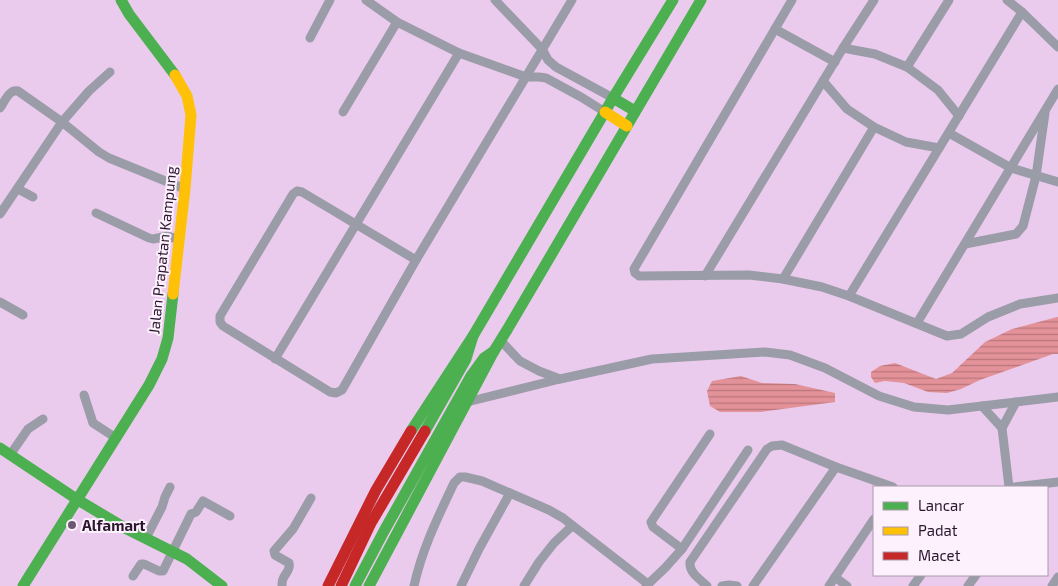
<svg xmlns="http://www.w3.org/2000/svg" width="1058" height="586" font-family="'Exo 2',sans-serif">
<style>
.water{fill:url(#water-rules)}
.lines{fill:none;stroke-linecap:round;stroke-linejoin:round}
.street{stroke:#9a9ca7;stroke-width:9}
.fast{stroke:#4caf50;stroke-width:11}
.slow{stroke:#ffc107;stroke-width:11}
.jam{stroke:#c62828;stroke-width:11}
.poi-dot{fill:#6f5672;stroke:#fdf1fd;stroke-width:2}
.labels{text-anchor:middle;dominant-baseline:central;stroke-width:4;stroke-linejoin:round;paint-order:stroke}
.street-label{font-size:15px;fill:#2d172f;stroke:#fdf1fd}
.poi-label{font-size:15px;font-weight:bold;fill:#2d172f;stroke:#fdf1fd;text-anchor:start}
</style>
<defs>
<pattern id="water-rules" width="6" height="5" patternUnits="userSpaceOnUse" patternTransform="scale(1.25)"><rect width="6" height="5" fill="#e49299"/><path d="M0 2.5h6" fill="none" stroke="#b9767d"/></pattern>
</defs>
<rect width="100%" height="100%" fill="#eacbed"/>
<g class="water">
<polygon points="1057,317 1058,317 1058,354 1053,354 980,380 961,389 947,393 928,392 904,383 885,381 875,383 871,377 871,372 880,366 895,363 936,379 952,373 985,342 1012,329"/>
<polygon points="741,376 762,383 795,384 835,393 835,402 761,412 720,412 710,406 707,391 712,381"/>
</g>
<g class="lines">
<g class="street">
<polyline points="366,0 397,22 459,53 526,77 539,77 546,78 581,97 605,112"/>
<polyline points="495,0 542,49 548,60 556,67 613,98"/>
<polyline points="792,0 634,269 635,273 639,276 749,275 783,279 822,287 849,296 947,336 961,334 988,317 1020,304 1058,298"/>
<polyline points="1007,0 1022,12 1058,47"/>
<polyline points="775,29 835,62"/>
<polyline points="310,38 330,0"/>
<polyline points="843,48 875,54 907,67 938,90 959,116"/>
<polyline points="907,67 949,0"/>
<polyline points="823,81 847,109 874,127 906,142 939,148"/>
<path d="M 0,108 C 5,101 9,89 18,91 L 62,122 L 99,152 L 109,158 L 185,189"/>
<polyline points="343,112 397,22"/>
<polyline points="949,133 1011,168 1058,182"/>
<polyline points="18,189 33,197"/>
<polygon points="297,191 302,192 416,260 342,390 336,393 330,392 223,326 220,322 220,316 293,194"/>
<polyline points="96,213 149,238 153,239 168,236 179,240"/>
<polyline points="0,214 62,122 89,91 110,72"/>
<polyline points="965,244 1016,234 1023,226 1036,176 1045,113"/>
<polyline points="416,260 572,0"/>
<polyline points="705,276 843,48 874,0"/>
<polyline points="783,279 874,127"/>
<polyline points="849,296 1022,12"/>
<polyline points="0,302 23,315"/>
<polyline points="917,323 1058,89"/>
<polyline points="501,341 520,361 539,371 560,379"/>
<polyline points="275,359 459,53"/>
<polyline points="84,395 93,423 116,438"/>
<polyline points="467,402 560,379 652,359 765,352 790,355 825,368 879,396 914,407 948,410 1058,397"/>
<polyline points="982,406 1002,428"/>
<polyline points="10,455 28,429 43,419"/>
<polyline points="1009,487 1002,428 1016,402"/>
<polyline points="1015,487 1058,482"/>
<polyline points="146,538 162,507 165,497 170,487"/>
<polyline points="682,549 653,527 651,522 710,434"/>
<polyline points="133,576 141,564 144,564 159,571 163,571 191,514 196,512 203,501 230,516"/>
<polyline points="835,577 847,586"/>
<path d="M 282,586 C 282,584 282,581 283,579 C 285,573 291,570 289,563 L 275,555 L 274,551 L 293,529 L 311,498"/>
<path d="M 414,586 C 422,549 438,517 454,483 L 460,477 L 465,477 L 482,481 L 549,510 L 563,518 L 648,584"/>
<polyline points="461,586 479,549 510,493"/>
<polyline points="524,586 539,562 554,543 572,526"/>
<polyline points="646,586 665,568 682,549 748,450"/>
<path d="M 707,586 C 700,579 689,573 690,562 L 767,449 L 772,446 L 782,445 L 836,467 L 893,487"/>
<polyline points="722,586 729,585 737,586"/>
<polyline points="753,586 836,467"/>
<polyline points="829,586 874,519"/>
<polyline points="913,586 921,575"/>
<polyline points="968,586 976,575"/>
<polyline points="1052,586 1058,577"/>
</g>
<g class="fast">
<polyline points="121,0 129,14 175,75"/>
<polyline points="613,98 635,111"/>
<polyline points="411,431 473,336"/>
<polyline points="425,431 466,359 473,336 613,98 673,0"/>
<polyline points="0,448 78,500 125,528 187,559 222,586"/>
<polyline points="23,586 149,385 162,359 168,338 173,294"/>
<polyline points="355,586 384,531 471,376 484,358 494,351 507,330 701,0"/>
<polyline points="369,586 494,351"/>
</g>
<g class="slow">
<polyline points="605,112 627,126"/>
<polyline points="173,294 185,189 191,115 187,96 175,75"/>
</g>
<g class="jam">
<polyline points="328,586 376,490 411,431"/>
<polyline points="341,586 371,523 425,431"/>
</g>
</g>
<circle class="poi-dot" cx="72" cy="525" r="5"/>
<g class="labels">
<g class="street-label">
<text transform="translate(162 250) rotate(-84)">Jalan Prapatan Kampung</text>
</g>
<g class="poi-label">
<text x="82" y="525">Alfamart</text>
</g>
</g>
<rect x="873" y="486" width="175" height="90" fill="#fdf1fd" stroke="#aa9aab"/>
<rect x="883" y="502" width="25" height="8" fill="#4caf50" stroke="#aa9aab"/>
<text x="918" y="511" font-size="15" fill="#2d172f">Lancar</text>
<rect x="883" y="527" width="25" height="8" fill="#ffc107" stroke="#aa9aab"/>
<text x="918" y="536" font-size="15" fill="#2d172f">Padat</text>
<rect x="883" y="552" width="25" height="8" fill="#c62828" stroke="#aa9aab"/>
<text x="918" y="561" font-size="15" fill="#2d172f">Macet</text>
</svg>
